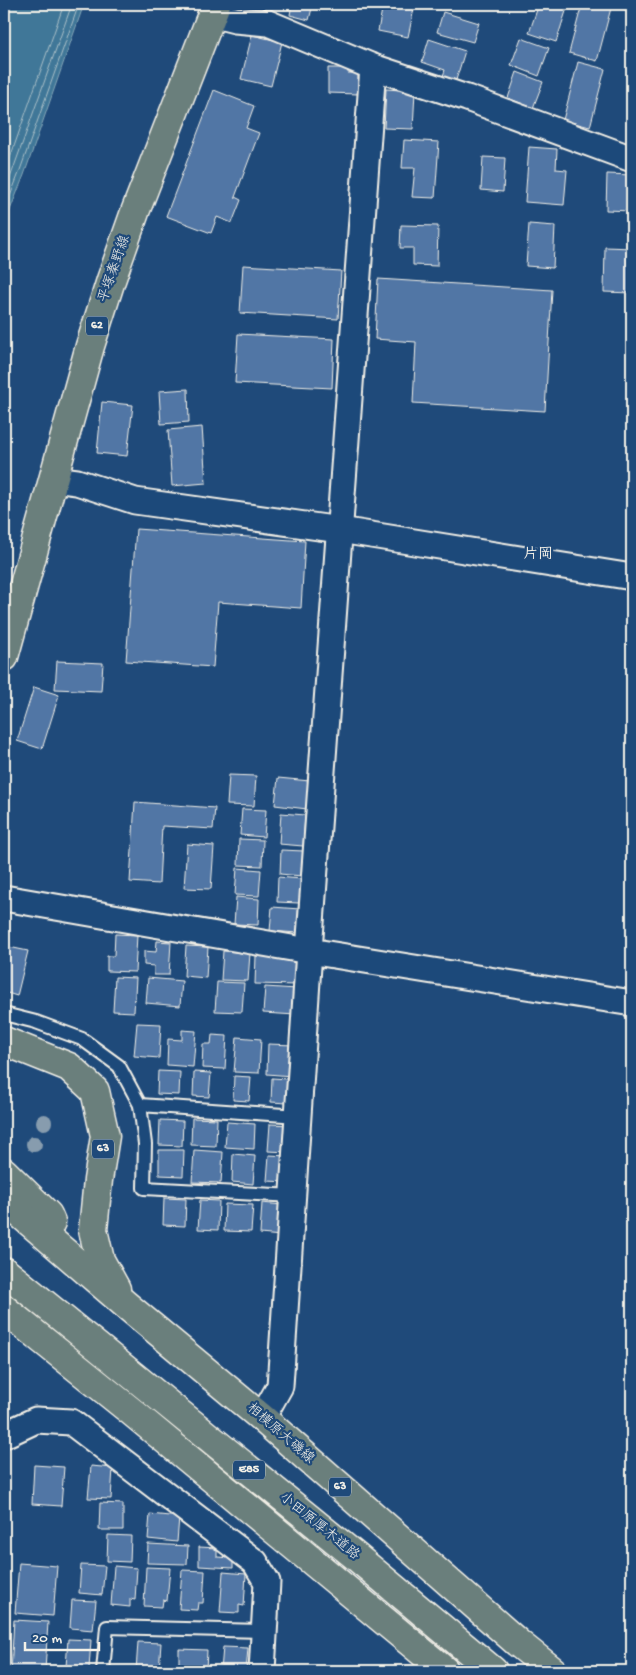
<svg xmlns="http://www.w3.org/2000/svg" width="636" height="1675" font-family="'Gochi Hand','Klee One',sans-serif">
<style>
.water{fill:#3f7798;stroke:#87a8b8}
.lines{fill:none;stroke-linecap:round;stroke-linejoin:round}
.shore{stroke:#acc0c8;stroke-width:1}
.building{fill:#5176a5;stroke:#f4f1e8}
.lane-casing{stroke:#f4f1e8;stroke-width:16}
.street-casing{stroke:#f4f1e8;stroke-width:29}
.primary-casing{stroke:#f4f1e8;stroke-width:31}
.highway-casing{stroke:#f4f1e8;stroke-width:31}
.lane{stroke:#1f4a7a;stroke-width:12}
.street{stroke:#1f4a7a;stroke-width:25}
.primary{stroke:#6b7f7c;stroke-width:28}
.highway{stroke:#6b7f7c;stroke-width:28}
.tree{fill:#879cae}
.labels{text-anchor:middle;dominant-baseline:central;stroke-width:4.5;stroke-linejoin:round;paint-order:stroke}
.shield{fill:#1f4a7a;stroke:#b4bfc7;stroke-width:1}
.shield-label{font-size:12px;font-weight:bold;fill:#f4f1e8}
.street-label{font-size:14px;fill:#f4f1e8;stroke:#1f4a7a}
.neighbourhood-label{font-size:15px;font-weight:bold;fill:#f4f1e8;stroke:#1f4a7a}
</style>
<rect width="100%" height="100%" fill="#1f4a7a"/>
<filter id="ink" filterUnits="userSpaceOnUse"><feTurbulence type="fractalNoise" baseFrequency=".02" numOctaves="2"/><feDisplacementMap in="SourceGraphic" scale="10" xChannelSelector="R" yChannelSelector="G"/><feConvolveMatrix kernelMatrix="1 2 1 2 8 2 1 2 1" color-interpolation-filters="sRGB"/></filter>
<g filter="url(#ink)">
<polygon class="water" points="4,4 84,4 24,175 4,225"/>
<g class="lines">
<g class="shore">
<polyline points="4,175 64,4"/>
<polyline points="4,195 72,4"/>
<polyline points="4,212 19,173 79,4"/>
</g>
</g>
<g class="building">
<polygon points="292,4 313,4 309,20 290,15"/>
<polygon points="383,4 415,4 408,37 378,31"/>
<polygon points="539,4 555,4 567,8 556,42 529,33"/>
<polygon points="582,4 593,4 611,8 597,61 569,53"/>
<polygon points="443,12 479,23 473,42 437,32"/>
<polygon points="252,35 282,42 271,86 241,79"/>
<polygon points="521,38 549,48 539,76 511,65"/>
<polygon points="429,39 465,51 456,80 443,76 445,70 422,62"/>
<polygon points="578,62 605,69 590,127 563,120"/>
<polygon points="328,68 348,68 348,73 358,73 358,94 328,93"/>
<polygon points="517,72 543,82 533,108 508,98"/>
<polygon points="386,89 415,91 413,129 384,128"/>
<polygon points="214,90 254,106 246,128 259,133 235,197 241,200 232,223 217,217 211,233 166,216"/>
<polygon points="404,140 439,142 435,198 412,197 415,168 402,168"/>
<polygon points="529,147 557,149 556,169 567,170 564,205 525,202"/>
<polygon points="483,157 505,158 503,192 481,190"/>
<polygon points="607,174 632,175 632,211 606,210"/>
<polygon points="529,224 555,226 553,268 526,266"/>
<polygon points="401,225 438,226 437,266 413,265 413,248 400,248"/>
<polygon points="605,247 632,248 632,293 604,292"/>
<polygon points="243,265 341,271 338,319 240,313"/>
<polygon points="378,279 552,290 545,411 413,403 416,342 375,339"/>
<polygon points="238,334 334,339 332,388 235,383"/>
<polygon points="188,389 189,422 161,424 159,391"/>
<polygon points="102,402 133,405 127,456 97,453"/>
<polygon points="202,427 206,483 172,486 168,430"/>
<polygon points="136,529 305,541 301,608 218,602 213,667 126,661"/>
<polygon points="57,661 103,663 101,691 55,689"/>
<polygon points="34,687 59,695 42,749 17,741"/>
<polygon points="229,775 256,776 254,806 227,805"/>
<polygon points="278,778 310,781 307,809 275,805"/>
<polygon points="135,802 215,808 213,829 162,826 159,884 130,882"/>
<polygon points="242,809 266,810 264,837 240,835"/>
<polygon points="281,813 305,815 303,846 279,844"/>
<polygon points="239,839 263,840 262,866 238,865"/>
<polygon points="187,844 214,846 211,889 184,888"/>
<polygon points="281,850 304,851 302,876 280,874"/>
<polygon points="237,868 261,870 259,896 235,895"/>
<polygon points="278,877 301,879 299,903 277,902"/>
<polygon points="236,897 259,899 258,925 234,924"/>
<polygon points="272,907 300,909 298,933 270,931"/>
<polygon points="115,934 137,935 135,972 107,971 107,956 114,956"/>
<polygon points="157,941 171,942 169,975 154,975 154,966 144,965 144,951 156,952"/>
<polygon points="4,946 28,951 17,996 4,992"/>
<polygon points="186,946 208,947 206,978 184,976"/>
<polygon points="223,951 250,953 248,981 221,980"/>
<polygon points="256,956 289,957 299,968 298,985 255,984"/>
<polygon points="115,977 136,978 134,1012 113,1011"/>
<polygon points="148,978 182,981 180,1006 146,1003"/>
<polygon points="217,982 244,983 242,1012 215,1011"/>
<polygon points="265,987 297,989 296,1015 263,1013"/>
<polygon points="137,1023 161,1024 159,1058 134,1056"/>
<polygon points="182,1030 196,1031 193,1067 167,1065 168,1039 182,1040"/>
<polygon points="212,1035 227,1036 225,1069 202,1068 203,1044 211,1044"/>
<polygon points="237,1037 261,1039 259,1073 234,1072"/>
<polygon points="268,1044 294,1045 292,1076 267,1074"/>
<polygon points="158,1071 180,1072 179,1095 157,1094"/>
<polygon points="194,1072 211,1073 209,1097 193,1096"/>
<polygon points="234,1076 251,1077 249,1101 233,1100"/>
<polygon points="272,1078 288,1079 287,1103 271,1102"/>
<polygon points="192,1118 217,1119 216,1146 191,1145"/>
<polygon points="160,1120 183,1121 182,1146 159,1145"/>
<polygon points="227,1122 255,1124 254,1149 225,1147"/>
<polygon points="270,1124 290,1125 288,1152 268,1151"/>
<polygon points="159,1150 184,1150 183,1176 159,1175"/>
<polygon points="194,1150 223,1152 221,1183 192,1182"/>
<polygon points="233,1154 255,1156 253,1184 232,1182"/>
<polygon points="269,1155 288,1156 287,1182 267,1181"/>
<polygon points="164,1198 186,1199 185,1226 163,1225"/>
<polygon points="200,1200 219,1201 218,1230 198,1229"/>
<polygon points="262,1203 282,1205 281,1236 260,1234"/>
<polygon points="225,1204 253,1205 251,1232 224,1231"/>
<polygon points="34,1465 64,1467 61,1506 32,1504"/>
<polygon points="91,1466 113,1468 111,1499 88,1498"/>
<polygon points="100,1503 123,1504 123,1530 99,1530"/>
<polygon points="150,1514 179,1517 177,1542 148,1539"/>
<polygon points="108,1535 131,1536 130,1562 107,1561"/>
<polygon points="148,1544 188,1546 187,1564 147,1563"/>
<polygon points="199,1547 217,1548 217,1557 233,1558 233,1568 199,1566"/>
<polygon points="19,1563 57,1566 53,1616 15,1613"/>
<polygon points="81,1565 105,1566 102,1595 79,1593"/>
<polygon points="114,1566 137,1568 135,1600 130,1599 130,1607 111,1605"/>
<polygon points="146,1567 170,1568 167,1601 163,1600 162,1607 144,1606"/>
<polygon points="182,1570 205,1571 203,1603 198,1603 197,1610 179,1609"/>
<polygon points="223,1572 246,1574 244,1606 239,1605 239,1613 220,1612"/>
<polygon points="72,1600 96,1601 93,1630 70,1628"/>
<polygon points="14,1620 48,1622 45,1671 11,1671"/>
<polygon points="68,1639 91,1640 89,1669 66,1667"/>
<polygon points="138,1642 161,1643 159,1671 136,1671"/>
<polygon points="223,1647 248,1648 246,1671 221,1671"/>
<polygon points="179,1649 207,1650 206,1671 179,1671"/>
</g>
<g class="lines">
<defs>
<g id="lane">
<polyline points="4,1014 36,1022 82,1039 119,1066 140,1105 145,1144 144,1188 293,1196"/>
<polyline points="140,1105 298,1116"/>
<polyline points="103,1671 107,1627 265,1631"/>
</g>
<g id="street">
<polyline points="211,14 235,20 268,23 373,67 467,98 632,159"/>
<polyline points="54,479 77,482 135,501 340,530 632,577"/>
<polyline points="4,898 309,951 632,1003"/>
<polyline points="262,1418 280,1386 309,951 373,67"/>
<polyline points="4,1435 36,1420 71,1422 255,1562 267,1582 262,1671"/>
</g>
<g id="primary">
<polyline points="4,657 90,346 111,280 135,212 216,4"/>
<polyline points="4,1041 69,1067 95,1091 105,1136 98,1180 93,1230 100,1260 116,1289"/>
<polyline points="4,1172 48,1215 51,1222"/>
<polyline points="4,1200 126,1305 262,1418 518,1643 553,1671"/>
</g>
<g id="highway">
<polyline points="4,1271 354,1555 493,1671"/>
<polyline points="4,1309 132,1412 445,1671"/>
</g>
</defs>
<use href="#lane" class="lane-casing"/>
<use href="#street" class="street-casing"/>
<use href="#primary" class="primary-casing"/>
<use href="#highway" class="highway-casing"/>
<use href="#lane" class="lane"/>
<use href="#street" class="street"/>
<use href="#primary" class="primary"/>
<use href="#highway" class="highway"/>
</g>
<g class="tree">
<circle cx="44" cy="1122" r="8"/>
<circle cx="34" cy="1144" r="8"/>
</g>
</g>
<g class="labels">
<g class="shield">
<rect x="86" y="316.5" width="22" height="19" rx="4"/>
<rect x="92" y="1139.5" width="22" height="19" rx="4"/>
<rect x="233" y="1460.5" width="32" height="19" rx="4"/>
<rect x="329" y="1477.5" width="22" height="19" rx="4"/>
</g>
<g class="shield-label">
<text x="97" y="326">62</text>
<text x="103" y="1149">63</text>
<text x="249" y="1470">E85</text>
<text x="340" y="1487">63</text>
</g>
<g class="street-label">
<text transform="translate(115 269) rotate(-71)">平塚秦野線</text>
<text transform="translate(280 1434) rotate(41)">相模原大磯線</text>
<text transform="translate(319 1527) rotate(39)">小田原厚木道路</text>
</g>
<g class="neighbourhood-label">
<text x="538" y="555">片岡</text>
</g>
</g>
<rect width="636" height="1675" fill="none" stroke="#1f4a7a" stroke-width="20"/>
<rect x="10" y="10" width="616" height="1655" fill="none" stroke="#f4f1e8" stroke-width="2" filter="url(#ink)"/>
<path d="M25 1642v8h74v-8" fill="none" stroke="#f4f1e8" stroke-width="2.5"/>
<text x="32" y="1642" font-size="15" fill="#f4f1e8" stroke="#1f4a7a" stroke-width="4" paint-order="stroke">20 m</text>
</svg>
